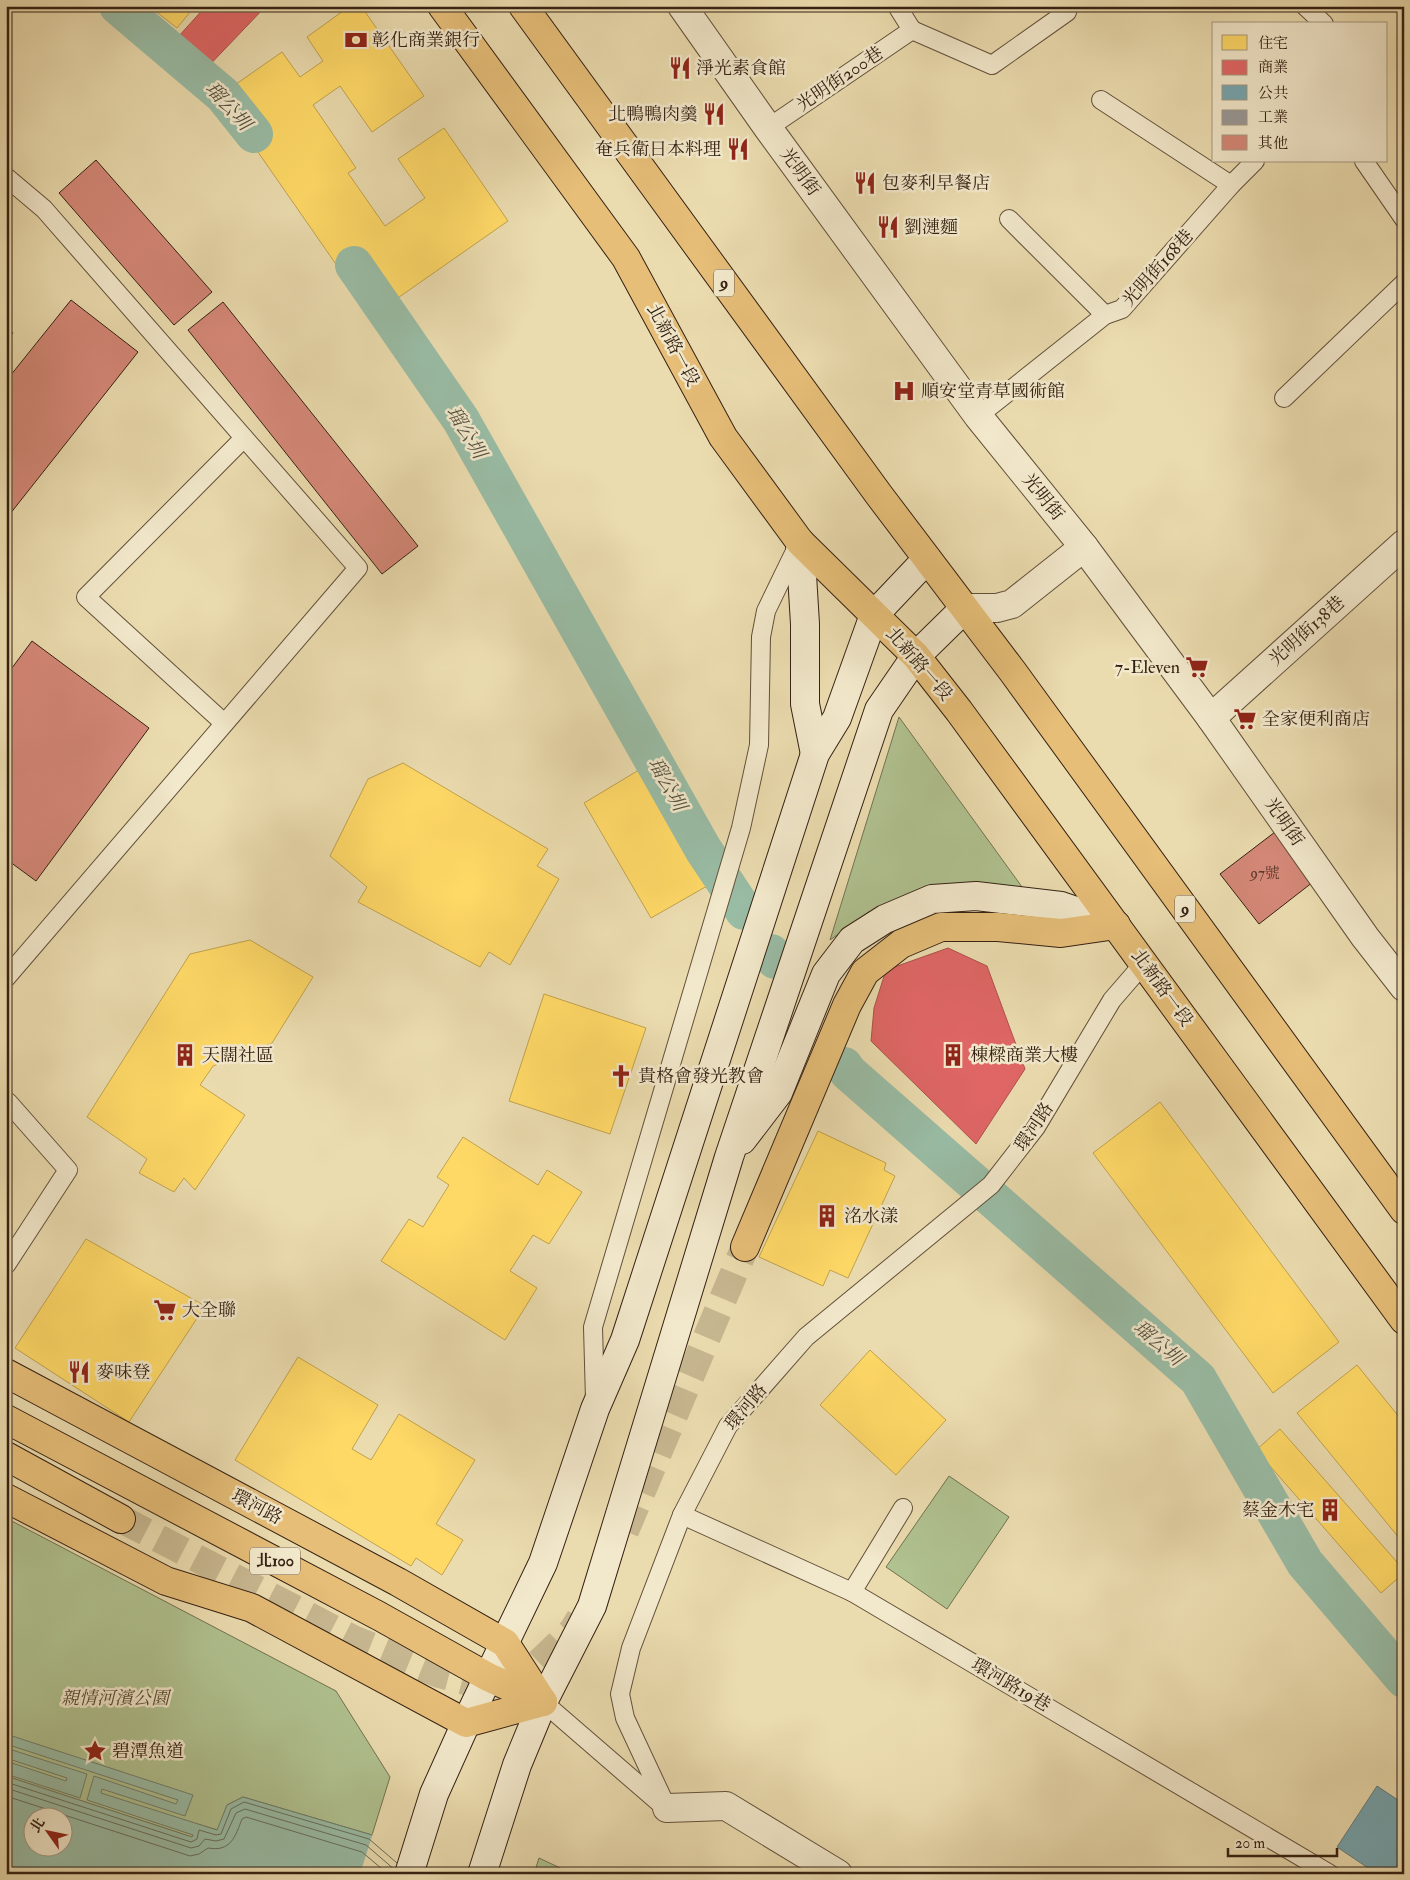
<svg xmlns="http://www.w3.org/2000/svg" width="1410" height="1880" font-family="'IM FELL Double Pica','Noto Serif TC',serif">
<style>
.green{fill:#b0c290;stroke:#727252}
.water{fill:#99bca5;stroke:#717e6b;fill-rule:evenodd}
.pier{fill:#ebdcaf}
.homes{fill:#ffd966;stroke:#c2a24d}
.shops{fill:#e06666;stroke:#ad514d}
.public{fill:#76a5af;stroke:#627d80}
.industry{fill:#999;stroke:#7b7571}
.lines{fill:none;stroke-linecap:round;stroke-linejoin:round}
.shore{stroke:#676e5c;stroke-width:1}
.canal{stroke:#99bca5;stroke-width:38}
.building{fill:#d58878;stroke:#352113}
.trunk-tunnel{stroke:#c7b790;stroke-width:28;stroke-dasharray:28 14;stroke-linecap:butt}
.service-casing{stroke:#62503a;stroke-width:20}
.minor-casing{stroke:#62503a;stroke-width:30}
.secondary-casing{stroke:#352113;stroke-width:30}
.primary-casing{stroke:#352113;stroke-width:30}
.trunk-casing{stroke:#352113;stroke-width:30}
.service{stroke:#f2e8cb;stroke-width:18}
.minor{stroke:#f2e8cb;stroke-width:28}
.secondary{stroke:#f2e8cb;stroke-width:28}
.primary{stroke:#e6be78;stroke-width:28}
.trunk{stroke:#e6be78;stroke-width:28}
.labels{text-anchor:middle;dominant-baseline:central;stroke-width:5;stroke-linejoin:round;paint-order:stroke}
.number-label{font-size:15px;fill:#5d3b2c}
.shield{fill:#f2e8cb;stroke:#6e5d4a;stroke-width:1}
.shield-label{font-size:16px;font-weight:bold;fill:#352113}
.poi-label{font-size:18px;fill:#352113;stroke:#f2e8cb;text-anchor:start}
.street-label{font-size:18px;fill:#352113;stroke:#f2e8cb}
.park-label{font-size:18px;font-style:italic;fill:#544932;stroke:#f2e8cb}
.water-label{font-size:19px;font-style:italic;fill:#53503f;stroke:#f2e8cb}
</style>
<rect width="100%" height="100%" fill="#ebdcaf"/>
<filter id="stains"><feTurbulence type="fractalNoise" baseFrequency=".004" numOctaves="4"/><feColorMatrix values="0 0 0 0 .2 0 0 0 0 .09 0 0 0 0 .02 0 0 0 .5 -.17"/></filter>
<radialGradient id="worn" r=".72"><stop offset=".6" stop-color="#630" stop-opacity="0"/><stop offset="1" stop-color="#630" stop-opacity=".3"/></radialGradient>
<g class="green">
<polygon points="899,717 1030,898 912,894 869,912 830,940"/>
<polygon points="949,1476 1009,1517 947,1609 886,1567"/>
<polygon points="6,1518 336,1691 390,1777 372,1835 243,1797 227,1805 218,1830 197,1824 192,1837 6,1776"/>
<polygon points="539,1858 573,1874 534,1874"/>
</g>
<g class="water">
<path d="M 6,1734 L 193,1795 L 185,1816 L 102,1789 L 101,1793 L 217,1830 L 227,1805 L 243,1797 L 372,1835 L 416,1874 L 6,1874 L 6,1776 L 192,1837 L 193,1835 L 87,1800 L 94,1776 L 176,1804 L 178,1800 L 6,1744 ZM 32,1818 L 62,1818 L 62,1848 L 32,1848 Z"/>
<polygon points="6,1748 87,1774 80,1798 6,1774 6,1761 66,1781 67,1778 6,1758"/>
</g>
<polygon class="pier" points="373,1833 418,1872 419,1874 360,1874"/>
<g class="homes">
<polygon points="149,6 195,6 177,28"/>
<polygon points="350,6 361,6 424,96 372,132 340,86 313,105 356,168 348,173 385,226 425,198 398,159 444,128 508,221 372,316 219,96 282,52 300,77 323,61 307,37"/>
<polygon points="403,763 548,849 537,866 559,879 510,965 489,952 480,967 358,902 367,887 330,856 368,779"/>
<polygon points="639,770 707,886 651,918 584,803"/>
<polygon points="250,940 313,977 272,1043 213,1066 200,1085 245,1115 195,1190 184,1178 174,1192 139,1173 147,1159 87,1117 190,954"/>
<polygon points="544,994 646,1028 610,1134 509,1101"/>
<polygon points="1160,1102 1339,1342 1273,1393 1093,1153"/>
<polygon points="818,1131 886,1163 884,1170 895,1176 848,1278 830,1270 823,1286 759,1257"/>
<polygon points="463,1137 538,1185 547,1170 582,1192 549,1244 533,1235 510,1271 537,1288 505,1340 381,1261 409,1219 423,1227 449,1185 437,1177"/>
<polygon points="86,1239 205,1306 129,1422 15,1348"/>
<polygon points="870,1350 946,1420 896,1475 820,1405"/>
<polygon points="298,1357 378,1405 352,1449 371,1460 399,1414 475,1460 436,1524 463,1540 442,1575 416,1558 411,1566 235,1460"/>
<polygon points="1357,1365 1404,1423 1404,1544 1297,1413"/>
<polygon points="1280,1429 1404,1570 1404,1573 1381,1593 1256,1450"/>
</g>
<g class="shops">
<polygon points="206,6 266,6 201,74 178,37"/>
<polygon points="948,948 987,966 1025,1069 976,1144 871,1041 874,1008 886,970"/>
</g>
<polygon class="public" points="1377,1786 1404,1804 1404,1874 1377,1874 1337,1847"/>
<polygon class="industry" points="1395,6 1404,6 1404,18"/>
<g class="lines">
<g class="shore">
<polyline points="6,1782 191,1842 197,1839 199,1830 216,1835 221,1834 231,1809 244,1802 369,1839 397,1863"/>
<polyline points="6,1788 191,1848 199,1846 205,1839 216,1841 224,1839 236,1813 245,1809 366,1845 395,1870"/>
<path d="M 6,1796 L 190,1856 L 199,1854 L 208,1848 C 231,1852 235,1837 242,1819 L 246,1817 L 362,1852 L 388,1874"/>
</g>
<g class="canal">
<polyline points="118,6 223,95 254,134"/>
<polyline points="354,265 461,420 703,849 744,911"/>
<polyline points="771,953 775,960"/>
<polyline points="844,1066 848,1072 1198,1379 1305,1563 1404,1679"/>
</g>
</g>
<g class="building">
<polygon points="96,160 212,292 174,325 59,193"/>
<polygon points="71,300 138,352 6,519 6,381"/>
<polygon points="223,302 418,546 382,574 188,330"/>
<polygon points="6,327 13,333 6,341"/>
<polygon points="32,641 149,728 36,881 6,859 6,676"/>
<polygon points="1275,832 1313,882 1259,924 1220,874"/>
</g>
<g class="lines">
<g class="trunk-tunnel">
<polyline points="121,1519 353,1639 439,1674 473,1683 522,1679 573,1630 580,1618"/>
<polyline points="625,1531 745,1247"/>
</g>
<defs>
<g id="service">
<polyline points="897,6 912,30"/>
<polyline points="1305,6 1324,24"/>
<polyline points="912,30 992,65 1067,12 1064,6"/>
<polyline points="1101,100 1231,185"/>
<polyline points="768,128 912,30"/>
<polyline points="1364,161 1404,219"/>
<polyline points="6,177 44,209 358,568 6,978"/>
<polyline points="1009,219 1105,315"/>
<polyline points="1284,398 1404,283"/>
<polyline points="978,416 1105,315 1122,309 1231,185 1255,161"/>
<polyline points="224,723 86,597 244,438"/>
<polyline points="6,1265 68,1170 8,1102"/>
<polyline points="595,1400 593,1327 741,828 759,745 761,637 766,611 798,545"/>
<polyline points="682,1515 852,1592 1330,1874"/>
<polyline points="852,1592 903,1508"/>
<polyline points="543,1702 662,1805"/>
<polyline points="667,1808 625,1718 620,1694 631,1648 682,1515 728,1426 806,1337 991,1185 1036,1127 1112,1000 1144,963"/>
</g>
<g id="minor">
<polyline points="682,6 768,128 978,416 1084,547 1211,718 1365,937 1404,987"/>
<polyline points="965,608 997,608 1012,604 1084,547"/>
<polyline points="1211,718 1404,544"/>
<polyline points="667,1808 726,1806 838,1874"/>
</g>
<g id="secondary">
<polyline points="800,542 805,624 805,704 815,754"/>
<polyline points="742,1140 778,1093 826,974 852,940 885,919 932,899 976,896 1061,906 1116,925"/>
<polyline points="409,1874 434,1794 466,1723 543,1563 595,1409 625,1340 815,754 837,718 874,615 927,559"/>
<polyline points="482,1874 517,1765 543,1702 592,1606 729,1157 879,710 916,656 965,608"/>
</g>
<g id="primary">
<polyline points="442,6 626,258 723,437 800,542 916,656 959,711 1404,1320"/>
<polyline points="523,6 879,495 1013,672 1404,1210"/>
</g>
<g id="trunk">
<polyline points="745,1247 847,1005 865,972 901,944 941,927 998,927 1061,933 1116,925"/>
<polyline points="6,1373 398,1582 505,1643 543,1702"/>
<polyline points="6,1419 379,1616 488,1677 543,1702"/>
<polyline points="6,1456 121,1519"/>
<polyline points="6,1498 166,1581 252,1608 466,1723 543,1702"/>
</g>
</defs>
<use href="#service" class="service-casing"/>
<use href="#minor" class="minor-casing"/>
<use href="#secondary" class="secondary-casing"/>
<use href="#primary" class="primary-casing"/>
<use href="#trunk" class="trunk-casing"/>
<use href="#service" class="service"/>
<use href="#minor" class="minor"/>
<use href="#secondary" class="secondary"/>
<use href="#primary" class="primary"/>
<use href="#trunk" class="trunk"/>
</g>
<defs>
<symbol id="bank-bare" viewBox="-9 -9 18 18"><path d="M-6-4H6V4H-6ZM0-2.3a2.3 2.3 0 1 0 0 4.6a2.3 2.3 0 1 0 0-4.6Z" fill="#8f2418" stroke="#f2e8cb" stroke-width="2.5" paint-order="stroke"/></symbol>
<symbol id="restaurant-bare" viewBox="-9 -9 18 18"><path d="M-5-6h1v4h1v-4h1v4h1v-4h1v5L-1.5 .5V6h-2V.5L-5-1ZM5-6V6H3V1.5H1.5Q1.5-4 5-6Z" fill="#8f2418" stroke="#f2e8cb" stroke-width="2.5" paint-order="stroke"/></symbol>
<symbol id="hospital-bare" viewBox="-9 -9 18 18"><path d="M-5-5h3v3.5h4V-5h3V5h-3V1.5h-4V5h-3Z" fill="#8f2418" stroke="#f2e8cb" stroke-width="2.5" paint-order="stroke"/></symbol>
<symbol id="supermarket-bare" viewBox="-9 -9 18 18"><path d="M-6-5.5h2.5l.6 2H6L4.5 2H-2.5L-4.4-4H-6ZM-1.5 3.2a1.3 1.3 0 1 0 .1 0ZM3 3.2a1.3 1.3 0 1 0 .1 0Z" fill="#8f2418" stroke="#f2e8cb" stroke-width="2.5" paint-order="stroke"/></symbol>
<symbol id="building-bare" viewBox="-9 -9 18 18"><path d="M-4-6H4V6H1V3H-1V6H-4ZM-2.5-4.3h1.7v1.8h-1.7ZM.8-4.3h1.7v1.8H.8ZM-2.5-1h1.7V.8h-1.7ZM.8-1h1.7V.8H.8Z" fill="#8f2418" stroke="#f2e8cb" stroke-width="2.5" paint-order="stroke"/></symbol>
<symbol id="church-bare" viewBox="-9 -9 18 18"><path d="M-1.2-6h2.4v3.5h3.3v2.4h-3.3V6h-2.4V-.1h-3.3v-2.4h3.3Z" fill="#8f2418" stroke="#f2e8cb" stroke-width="2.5" paint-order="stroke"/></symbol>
<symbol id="sight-bare" viewBox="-9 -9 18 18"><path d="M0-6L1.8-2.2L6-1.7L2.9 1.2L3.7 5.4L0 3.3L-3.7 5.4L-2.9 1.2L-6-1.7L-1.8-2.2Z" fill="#8f2418" stroke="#f2e8cb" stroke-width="2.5" paint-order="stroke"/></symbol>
</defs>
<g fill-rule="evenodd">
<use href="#bank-bare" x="340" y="24" width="32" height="32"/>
<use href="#restaurant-bare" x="664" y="52" width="32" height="32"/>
<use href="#restaurant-bare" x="698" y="98" width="32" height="32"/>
<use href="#restaurant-bare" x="722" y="133" width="32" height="32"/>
<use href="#restaurant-bare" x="849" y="167" width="32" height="32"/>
<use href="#restaurant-bare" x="872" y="211" width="32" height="32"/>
<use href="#hospital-bare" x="888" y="375" width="32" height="32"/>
<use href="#supermarket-bare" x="1181" y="651" width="32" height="32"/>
<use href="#supermarket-bare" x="1229" y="703" width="32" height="32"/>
<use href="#building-bare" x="169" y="1039" width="32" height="32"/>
<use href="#building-bare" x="937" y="1039" width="32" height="32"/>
<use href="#church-bare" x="605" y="1060" width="32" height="32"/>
<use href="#building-bare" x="811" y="1200" width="32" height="32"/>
<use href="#supermarket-bare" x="149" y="1294" width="32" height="32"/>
<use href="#restaurant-bare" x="63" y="1356" width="32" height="32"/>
<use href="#building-bare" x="1314" y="1494" width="32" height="32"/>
<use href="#sight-bare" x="79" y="1735" width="32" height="32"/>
</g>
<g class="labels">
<g class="number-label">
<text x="1265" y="873">97號</text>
</g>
<g class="shield">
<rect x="714" y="269.5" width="20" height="27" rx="4"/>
<rect x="1175" y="895.5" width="20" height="27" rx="4"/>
<rect x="250" y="1547.5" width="50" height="27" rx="4"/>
</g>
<g class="shield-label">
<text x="724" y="283">9</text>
<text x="1185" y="909">9</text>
<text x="275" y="1561">北100</text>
</g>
<g class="poi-label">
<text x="372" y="40">彰化商業銀行</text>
<text x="696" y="68">淨光素食館</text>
<text x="698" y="114" text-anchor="end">北鴨鴨肉羹</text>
<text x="721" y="149" text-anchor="end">奄兵衛日本料理</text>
<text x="882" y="183">包麥利早餐店</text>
<text x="904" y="227">劉漣麵</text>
<text x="921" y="391">順安堂青草國術館</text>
<text x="1180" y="667" text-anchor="end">7-Eleven</text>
<text x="1262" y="719">全家便利商店</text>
<text x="202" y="1055">天闊社區</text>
<text x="970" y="1055">棟樑商業大樓</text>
<text x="638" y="1076">貴格會發光教會</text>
<text x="844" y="1216">洺水漾</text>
<text x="182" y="1310">大全聯</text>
<text x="96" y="1372">麥味登</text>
<text x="1314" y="1510" text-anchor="end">蔡金木宅</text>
<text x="112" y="1751">碧潭魚道</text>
</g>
<g class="street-label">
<text transform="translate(840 79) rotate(-34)">光明街200巷</text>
<text transform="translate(800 172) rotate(54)">光明街</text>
<text transform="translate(1158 268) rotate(-48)">光明街168巷</text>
<text transform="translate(673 345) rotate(62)">北新路一段</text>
<text transform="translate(1043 497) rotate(51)">光明街</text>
<text transform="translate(1307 631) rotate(-42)">光明街138巷</text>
<text transform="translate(919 664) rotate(49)">北新路一段</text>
<text transform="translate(1284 822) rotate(55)">光明街</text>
<text transform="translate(1162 988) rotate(54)">北新路一段</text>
<text transform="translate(1034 1127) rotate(-56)">環河路</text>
<text transform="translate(746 1407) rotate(-50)">環河路</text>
<text transform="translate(257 1507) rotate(28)">環河路</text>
<text transform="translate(1011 1685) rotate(30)">環河路19巷</text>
</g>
<g class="park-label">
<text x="115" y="1698">親情河濱公園</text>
</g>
<g class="water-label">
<text transform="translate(228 106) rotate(48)">瑠公圳</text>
<text transform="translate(466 432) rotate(59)">瑠公圳</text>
<text transform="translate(667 784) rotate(61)">瑠公圳</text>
<text transform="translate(1158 1343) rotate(41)">瑠公圳</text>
</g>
</g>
<rect width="1410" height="1880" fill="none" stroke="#ebdcaf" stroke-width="25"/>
<rect x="8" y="8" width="1395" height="1865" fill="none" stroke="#352113" stroke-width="2.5"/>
<rect x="12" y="12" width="1385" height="1855" fill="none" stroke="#352113"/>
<rect x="1212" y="22" width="175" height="140" fill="#f2e8cb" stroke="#a69881"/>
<rect x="1222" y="35" width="25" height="15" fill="#ffd966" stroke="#a69881"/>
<text x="1258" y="48" font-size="15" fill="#352113">住宅</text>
<rect x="1222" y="60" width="25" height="15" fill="#e06666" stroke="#a69881"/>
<text x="1258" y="72" font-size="15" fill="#352113">商業</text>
<rect x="1222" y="85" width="25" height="15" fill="#76a5af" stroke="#a69881"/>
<text x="1258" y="98" font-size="15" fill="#352113">公共</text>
<rect x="1222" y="110" width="25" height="15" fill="#999999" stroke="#a69881"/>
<text x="1258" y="122" font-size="15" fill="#352113">工業</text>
<rect x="1222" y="135" width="25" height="15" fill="#d58878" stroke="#a69881"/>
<text x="1258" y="148" font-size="15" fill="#352113">其他</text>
<g transform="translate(48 1832) rotate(303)"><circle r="24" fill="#f2e8cb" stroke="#a69881"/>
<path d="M0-4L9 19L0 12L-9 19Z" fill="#8f2418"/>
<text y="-8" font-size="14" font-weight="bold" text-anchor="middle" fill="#352113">北</text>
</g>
<path d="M1228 1848v8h109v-8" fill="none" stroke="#352113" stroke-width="2.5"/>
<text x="1235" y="1848" font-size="15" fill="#352113" stroke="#f2e8cb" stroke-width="4" paint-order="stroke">20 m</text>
<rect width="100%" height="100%" filter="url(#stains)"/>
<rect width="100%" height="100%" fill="url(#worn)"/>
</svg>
